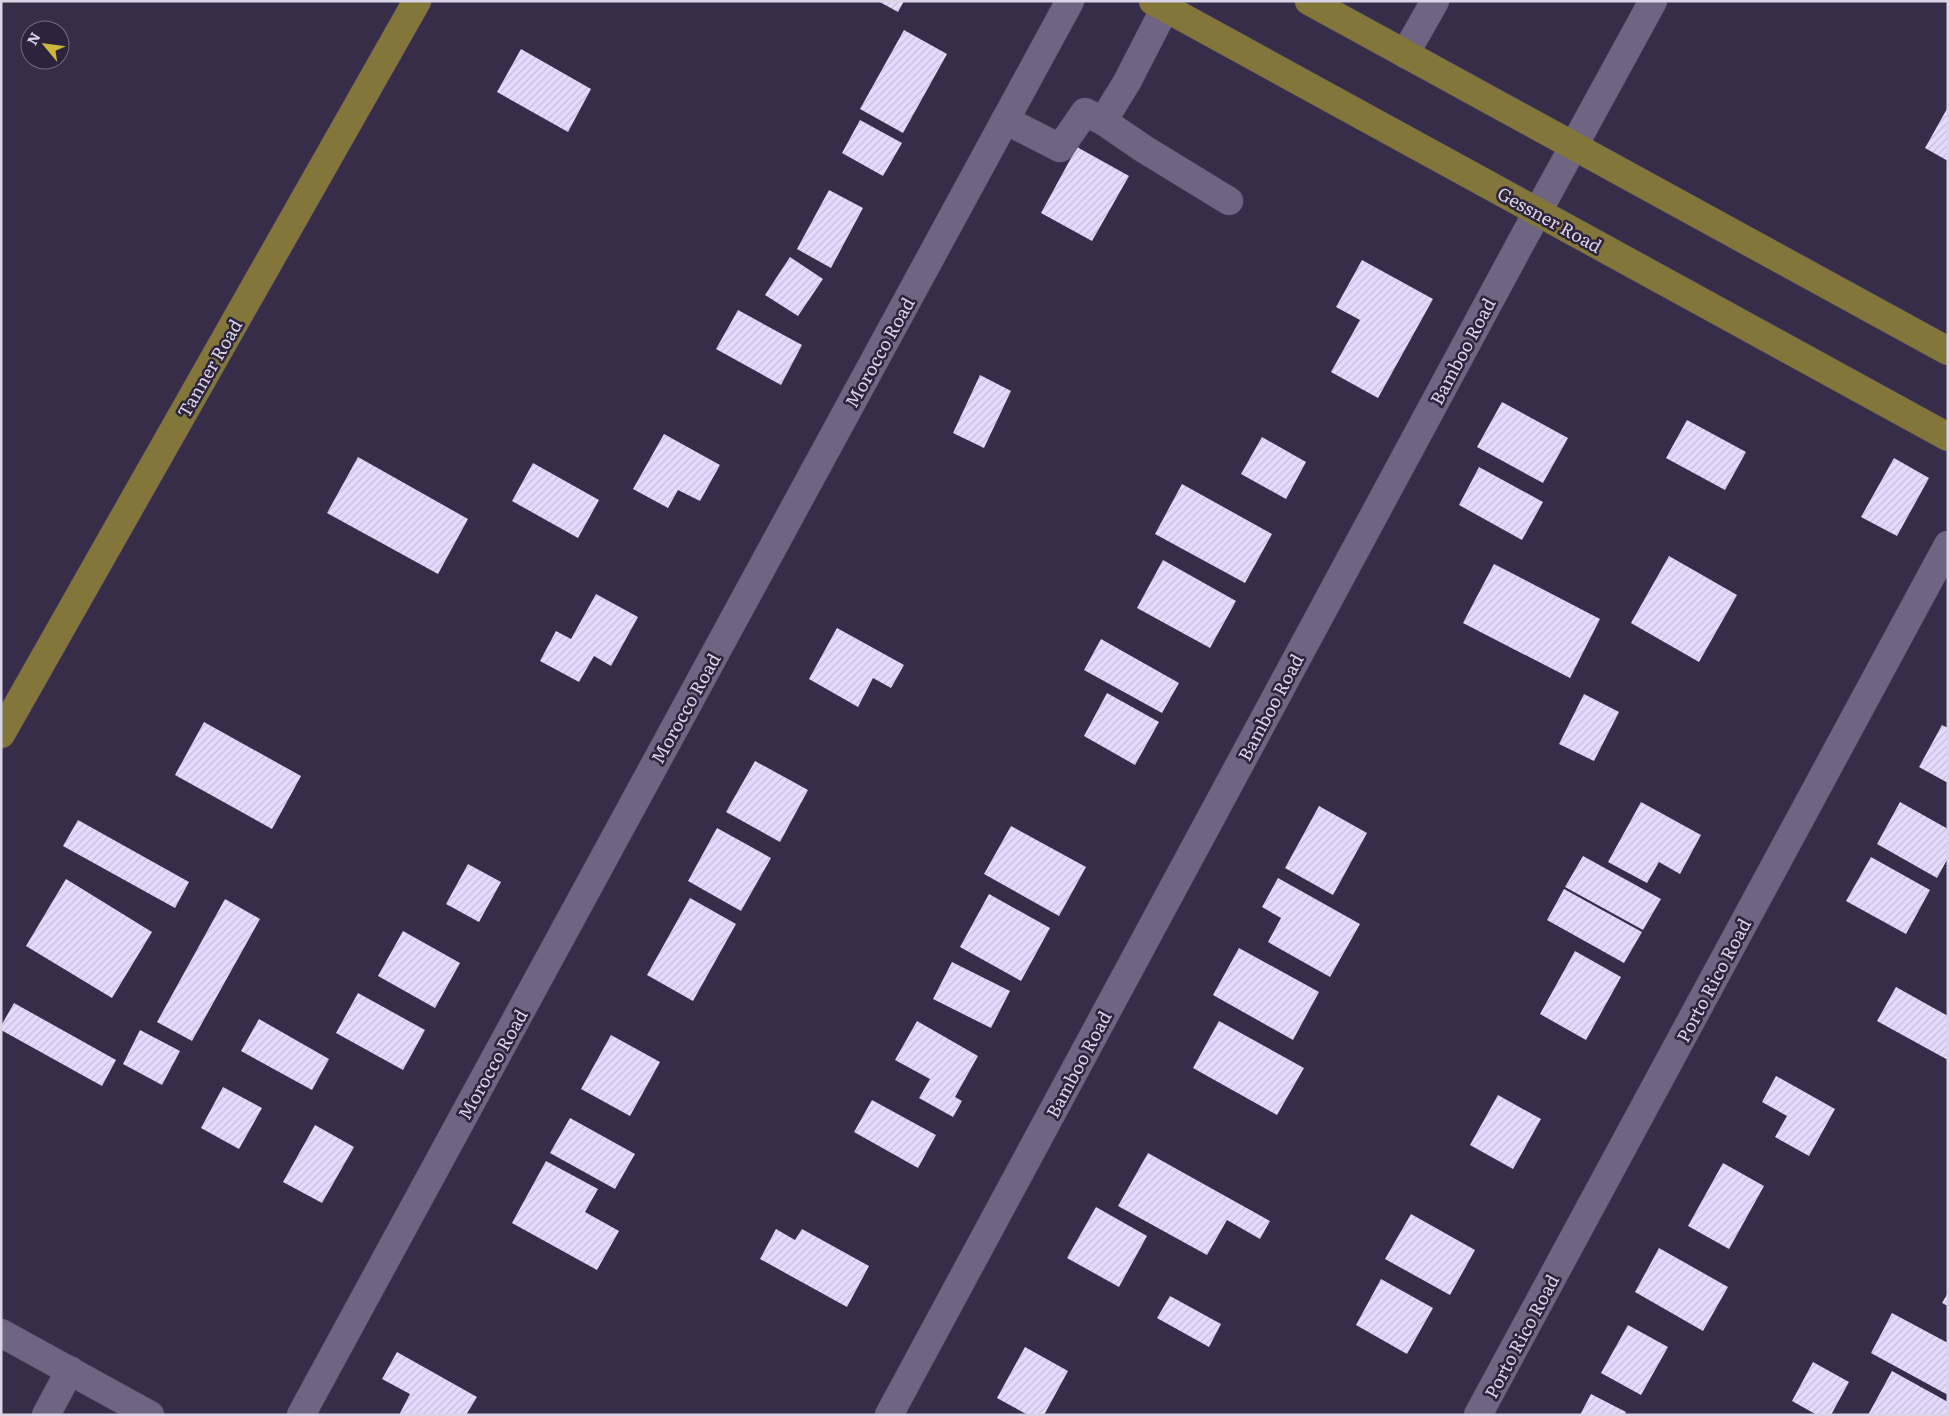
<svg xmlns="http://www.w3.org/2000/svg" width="1949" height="1416" font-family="Literata,serif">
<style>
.building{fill:url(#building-hatch)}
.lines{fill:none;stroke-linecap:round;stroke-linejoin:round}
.minor-casing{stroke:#534b62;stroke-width:29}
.major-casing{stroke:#534b62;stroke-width:29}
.minor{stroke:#6f6583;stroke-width:28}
.major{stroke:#83763a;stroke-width:28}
.labels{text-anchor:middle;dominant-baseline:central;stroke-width:5;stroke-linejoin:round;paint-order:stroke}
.street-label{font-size:18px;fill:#dad5e6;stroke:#2d233d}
</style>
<defs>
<pattern id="building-hatch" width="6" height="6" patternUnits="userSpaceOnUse" patternTransform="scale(1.25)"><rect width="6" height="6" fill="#e5dafd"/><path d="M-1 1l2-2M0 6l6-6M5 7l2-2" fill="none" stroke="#c4bbd8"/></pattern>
</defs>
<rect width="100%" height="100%" fill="#372d48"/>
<g class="building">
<polygon points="878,1 904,1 898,12"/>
<polygon points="904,30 947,54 903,133 860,109"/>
<polygon points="521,49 591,89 568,132 497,92"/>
<polygon points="1948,107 1948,161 1925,148"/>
<polygon points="860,120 902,143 883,176 842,153"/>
<polygon points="1077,147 1129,176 1092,241 1041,213"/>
<polygon points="829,190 863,208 831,268 797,249"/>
<polygon points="790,257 823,279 798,316 765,295"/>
<polygon points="1362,260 1433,299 1378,398 1331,372 1360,320 1336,307"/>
<polygon points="738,310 802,345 781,385 716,349"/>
<polygon points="980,375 1011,391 984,448 953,433"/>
<polygon points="1502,402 1568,438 1543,483 1477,447"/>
<polygon points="1687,420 1746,452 1725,490 1666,458"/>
<polygon points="664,434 720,465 700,501 678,490 668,508 633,489"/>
<polygon points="1262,437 1306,462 1286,499 1241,474"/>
<polygon points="358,457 468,519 438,574 327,513"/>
<polygon points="1894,458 1929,478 1897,536 1861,517"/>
<polygon points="533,463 599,500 578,538 512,501"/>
<polygon points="1479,467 1543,502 1522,540 1459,505"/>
<polygon points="1182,484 1272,534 1245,583 1155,534"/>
<polygon points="1669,556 1737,595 1699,662 1631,623"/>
<polygon points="1163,560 1236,601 1210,648 1137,608"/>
<polygon points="1494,564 1600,619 1570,678 1463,623"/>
<polygon points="596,594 638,617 611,666 594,656 579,682 540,661 556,631 571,639"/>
<polygon points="837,628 904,665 891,688 873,678 858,707 809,679"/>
<polygon points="1101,639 1179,683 1162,713 1084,670"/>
<polygon points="1107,693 1159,722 1135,765 1084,736"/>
<polygon points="1584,694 1619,712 1594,761 1559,744"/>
<polygon points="204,722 301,776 272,829 175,775"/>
<polygon points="1942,725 1948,728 1948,783 1919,767"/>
<polygon points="755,761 808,790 780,842 726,812"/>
<polygon points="1641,802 1701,835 1680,874 1659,862 1647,883 1608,862"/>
<polygon points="1900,802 1948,829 1948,858 1937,878 1877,844"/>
<polygon points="1319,806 1367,833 1333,895 1285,868"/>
<polygon points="78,820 189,882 175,908 63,846"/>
<polygon points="1011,826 1086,867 1059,916 984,874"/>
<polygon points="717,828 771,858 741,911 688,881"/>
<polygon points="1583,856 1661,899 1643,930 1565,887"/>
<polygon points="1871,857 1930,890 1906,934 1846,901"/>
<polygon points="468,864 501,882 479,922 446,904"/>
<polygon points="1278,878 1360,924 1330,977 1268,942 1281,918 1262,907"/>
<polygon points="66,879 152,932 112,998 26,946"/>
<polygon points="1564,889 1642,932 1624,963 1547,920"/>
<polygon points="989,894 1050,928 1021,981 960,947"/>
<polygon points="690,898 736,924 693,1001 647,975"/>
<polygon points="225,899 260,919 192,1041 157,1022"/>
<polygon points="403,931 460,963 435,1008 378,976"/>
<polygon points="1239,948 1319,992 1293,1040 1213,995"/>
<polygon points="1575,951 1621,977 1586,1040 1540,1014"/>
<polygon points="952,962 1010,991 991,1028 933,999"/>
<polygon points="1896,987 1948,1016 1948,1060 1877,1021"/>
<polygon points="358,993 425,1030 403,1070 336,1033"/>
<polygon points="14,1003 116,1060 102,1086 1,1030 1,1026"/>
<polygon points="259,1019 329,1059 312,1090 241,1051"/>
<polygon points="917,1021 978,1056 955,1097 962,1101 953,1117 919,1098 930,1079 895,1060"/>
<polygon points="1219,1021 1304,1068 1277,1115 1193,1068"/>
<polygon points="140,1030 180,1051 162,1085 123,1064"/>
<polygon points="611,1035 660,1062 630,1116 581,1089"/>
<polygon points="1776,1076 1835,1109 1809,1156 1775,1137 1787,1116 1762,1102"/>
<polygon points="223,1087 262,1108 239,1149 201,1128"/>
<polygon points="1498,1095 1541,1119 1513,1169 1470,1145"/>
<polygon points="872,1100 936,1135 918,1168 854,1132"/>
<polygon points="570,1118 635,1154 615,1189 550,1153"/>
<polygon points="315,1125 354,1147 322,1203 283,1182"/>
<polygon points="1148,1153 1270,1221 1260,1239 1227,1220 1207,1255 1118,1206"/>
<polygon points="546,1161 598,1189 585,1212 619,1231 597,1270 512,1223"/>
<polygon points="1723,1163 1764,1186 1729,1249 1688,1226"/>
<polygon points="1096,1207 1147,1236 1119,1287 1067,1258"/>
<polygon points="1411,1214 1475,1250 1450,1295 1385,1259"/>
<polygon points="776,1229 795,1240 802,1229 869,1266 847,1307 760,1259"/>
<polygon points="1659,1248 1728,1287 1703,1331 1635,1292"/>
<polygon points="1381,1279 1433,1308 1407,1354 1356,1325"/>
<polygon points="1948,1293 1948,1306 1942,1303"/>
<polygon points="1170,1296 1221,1324 1209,1347 1157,1318"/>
<polygon points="1892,1313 1948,1343 1948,1395 1871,1353"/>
<polygon points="1628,1325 1668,1347 1641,1395 1601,1373"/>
<polygon points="1025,1347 1068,1371 1044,1415 1028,1415 997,1398"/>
<polygon points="397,1352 477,1397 466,1415 399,1415 410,1394 382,1379"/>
<polygon points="1813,1362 1849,1382 1831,1415 1817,1415 1792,1401"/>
<polygon points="1892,1371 1948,1402 1948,1415 1868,1415"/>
<polygon points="1591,1394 1626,1412 1625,1415 1580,1415"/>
</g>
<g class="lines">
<defs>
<g id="minor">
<polyline points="1405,54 1435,1"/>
<polyline points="1005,120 1060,148 1085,112 1103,121 1127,82 1165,8"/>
<polyline points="1103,121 1144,149 1229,201"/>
<polyline points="1,1333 150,1415"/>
<polyline points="46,1415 70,1370"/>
<polyline points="301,1415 1070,1"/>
<polyline points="889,1415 1525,235 1653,1"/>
<polyline points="1478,1415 1948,545"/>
</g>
<g id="major">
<polyline points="1153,1 1948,437"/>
<polyline points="1309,1 1948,351"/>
<polyline points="1,734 417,1"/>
</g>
</defs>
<use href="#minor" class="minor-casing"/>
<use href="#major" class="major-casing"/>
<use href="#minor" class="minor"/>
<use href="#major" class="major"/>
</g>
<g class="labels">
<g class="street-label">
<text transform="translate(1550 219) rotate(29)">Gessner Road</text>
<text transform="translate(1462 351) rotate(-62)">Bamboo Road</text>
<text transform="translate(879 352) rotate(-61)">Morocco Road</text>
<text transform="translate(209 368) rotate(-60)">Tanner Road</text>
<text transform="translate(1270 707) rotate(-62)">Bamboo Road</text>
<text transform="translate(685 708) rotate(-61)">Morocco Road</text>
<text transform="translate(1713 980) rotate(-62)">Porto Rico Road</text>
<text transform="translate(492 1064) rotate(-61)">Morocco Road</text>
<text transform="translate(1078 1064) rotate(-62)">Bamboo Road</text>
<text transform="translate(1521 1336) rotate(-62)">Porto Rico Road</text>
</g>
</g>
<rect width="1949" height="1416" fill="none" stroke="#dad5e6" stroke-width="5"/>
<g transform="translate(45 45) rotate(299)"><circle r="24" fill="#2d233d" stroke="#726a81"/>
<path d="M0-4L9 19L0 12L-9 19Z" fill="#cbba39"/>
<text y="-8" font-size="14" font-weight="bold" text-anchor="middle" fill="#dad5e6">N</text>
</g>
</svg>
